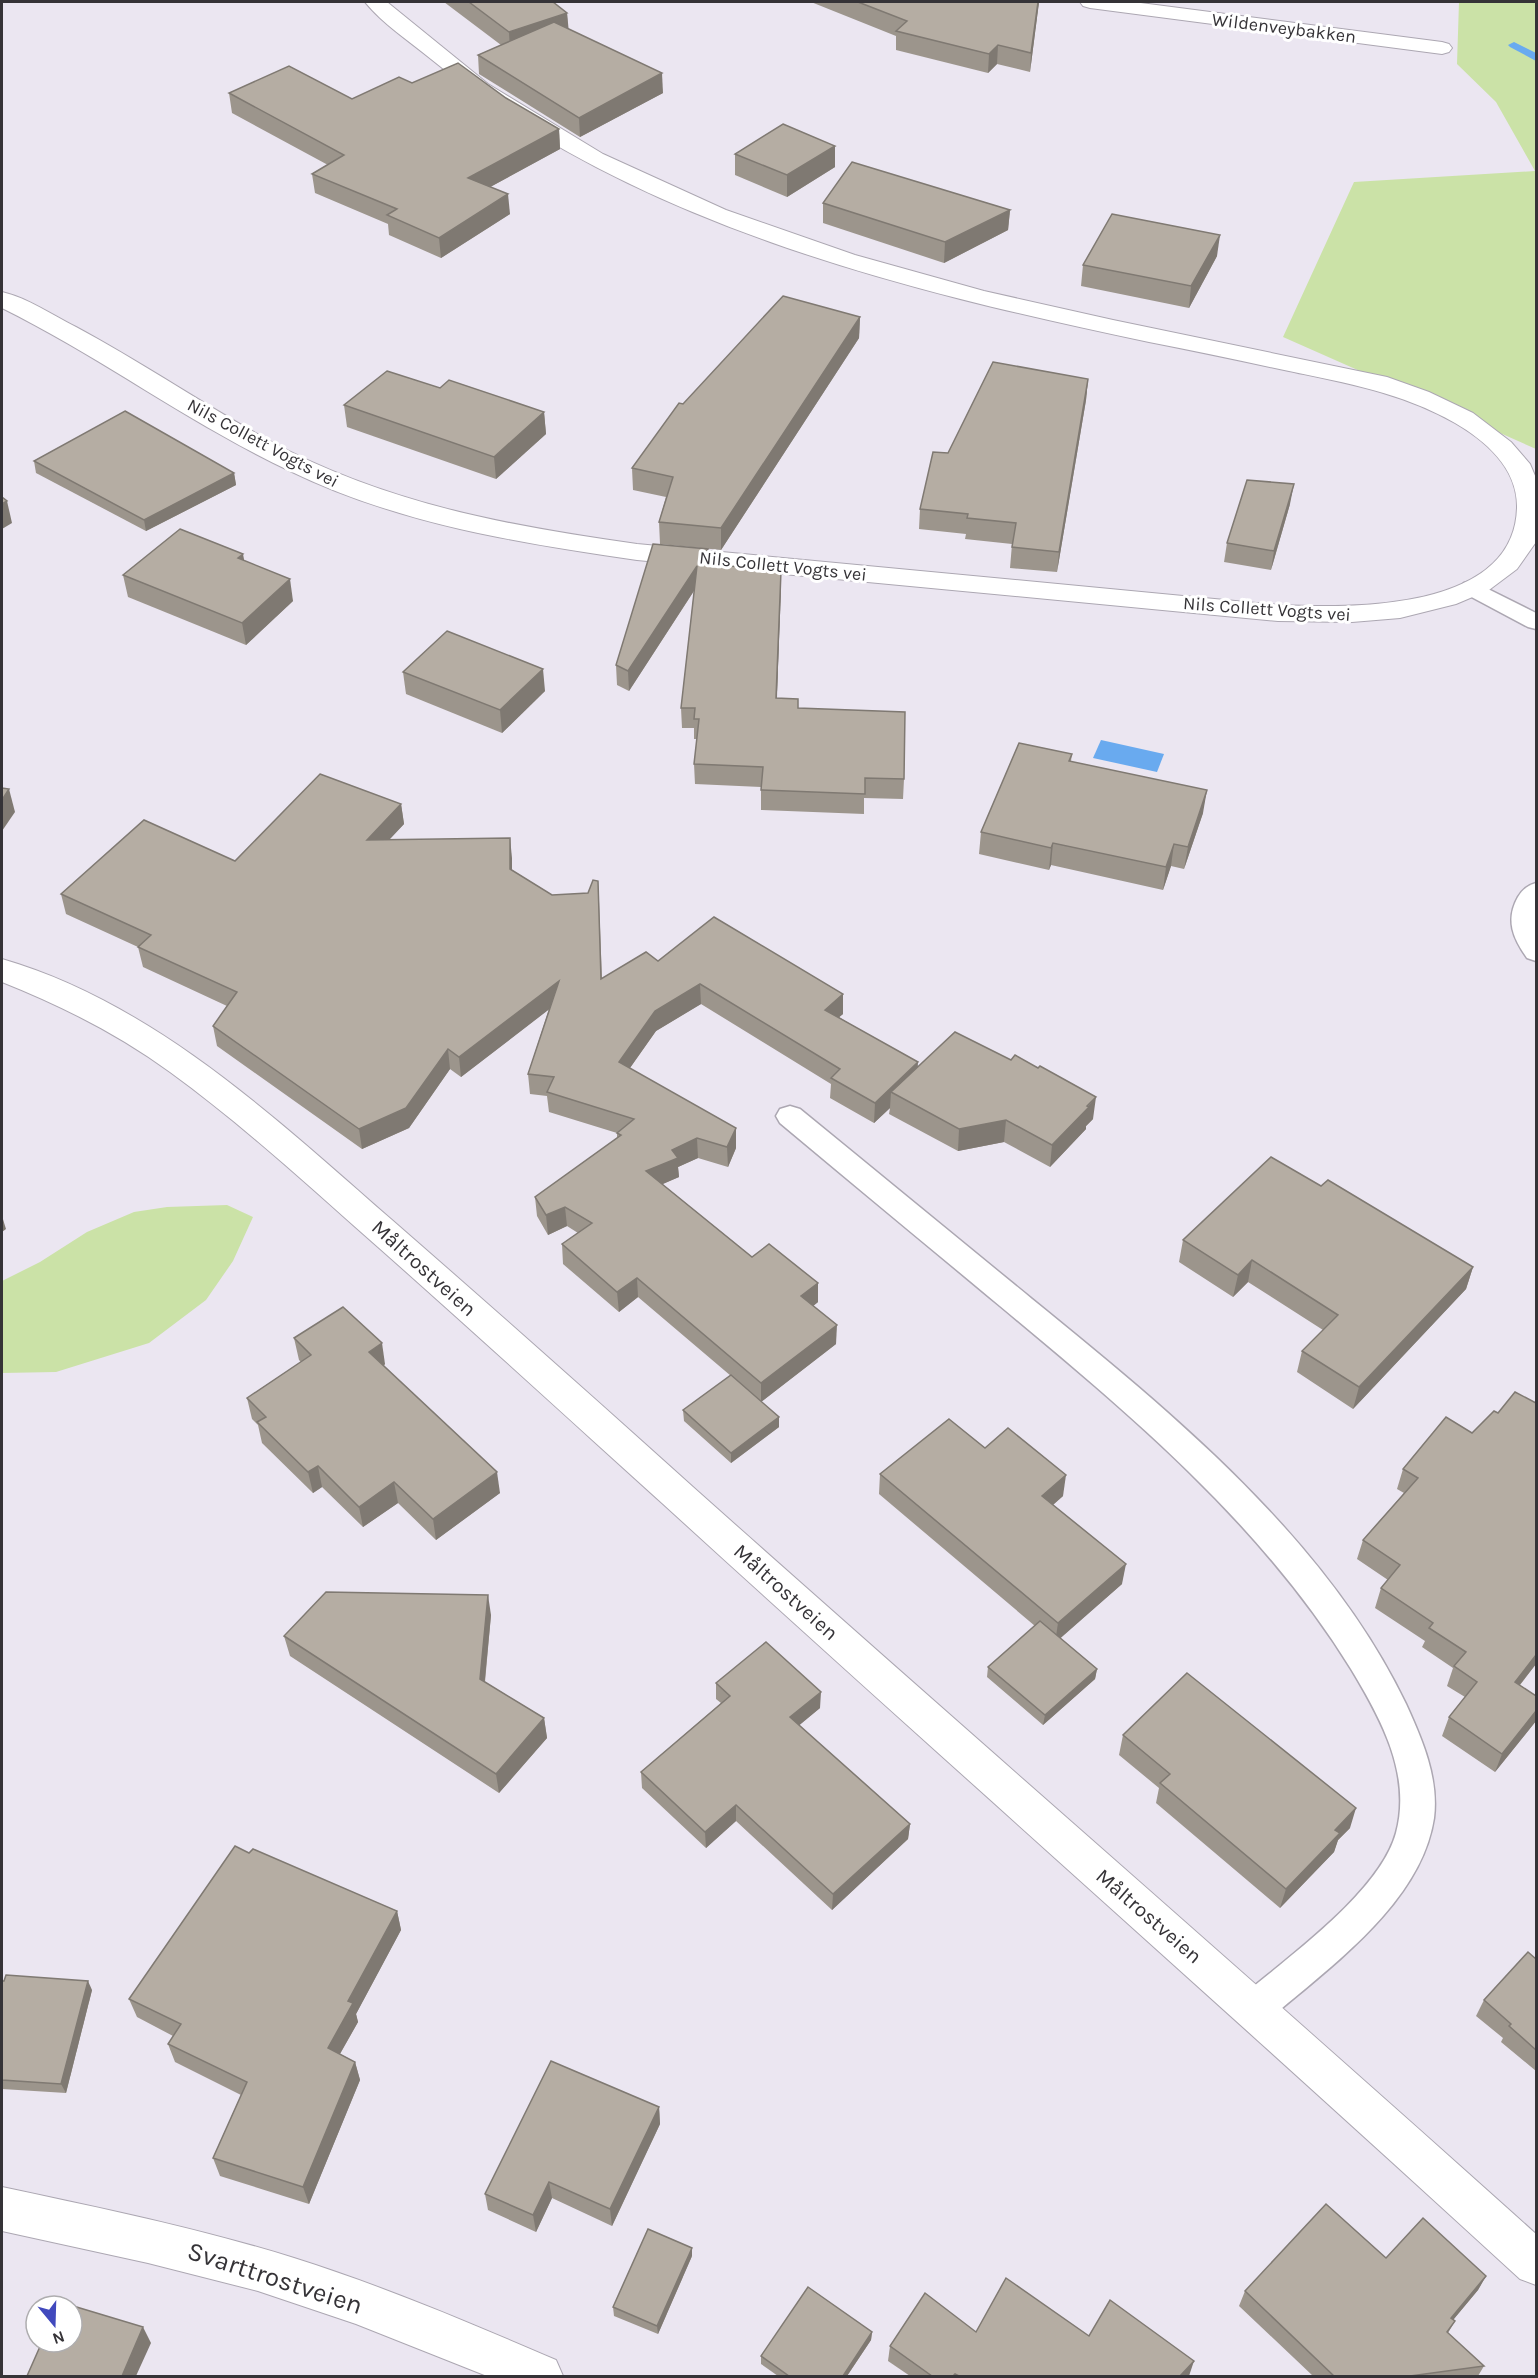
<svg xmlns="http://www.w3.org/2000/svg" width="1538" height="2378" font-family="Karla,sans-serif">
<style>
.green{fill:#cbe2a7}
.water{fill:#69aaef}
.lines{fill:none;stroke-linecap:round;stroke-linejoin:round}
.stream{fill:#69aaef;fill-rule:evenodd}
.lane-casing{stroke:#aca7b2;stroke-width:3}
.street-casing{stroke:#aca7b2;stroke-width:2}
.lane{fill:#fff;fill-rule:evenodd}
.street{fill:#fff;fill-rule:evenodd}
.wall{fill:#9c958c}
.shaded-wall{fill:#7f7972}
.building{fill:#b5ada3;stroke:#7f7972;stroke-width:1.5}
.labels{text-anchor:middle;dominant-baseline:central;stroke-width:6;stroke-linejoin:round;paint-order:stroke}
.far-street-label{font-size:18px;fill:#353337;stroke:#fff}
.street-label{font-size:21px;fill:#353337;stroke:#fff}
.near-street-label{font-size:26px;fill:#353337;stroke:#fff}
</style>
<rect width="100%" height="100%" fill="#ebe6f1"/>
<g class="green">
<polygon points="1459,2 1536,2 1536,449 1283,337 1354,182 1535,171 1496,102 1457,64"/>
<polygon points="227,1205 253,1217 233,1261 206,1300 149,1343 56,1372 2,1373 2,1281 40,1262 87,1232 134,1212 167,1207"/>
</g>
<polygon class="water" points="1101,740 1164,754 1157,772 1093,758"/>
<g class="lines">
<polygon class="stream" points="1514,42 1536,53 1536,61 1510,47 1508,45"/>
<defs>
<g id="lane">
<polygon points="1472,581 1536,613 1536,629 1528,627 1464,593 1460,588 1464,583"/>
<path d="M 1536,883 L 1536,961 L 1527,958 C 1513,938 1505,920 1518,897 C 1523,889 1527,886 1536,883 Z"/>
<path d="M 790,1106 L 800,1109 C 877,1172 954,1235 1032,1299 C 1171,1412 1327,1539 1406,1704 C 1422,1739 1439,1778 1434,1818 C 1421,1904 1328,1968 1267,2021 L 1254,2026 L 1241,2021 L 1236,2009 L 1241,1997 C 1288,1957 1380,1892 1396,1833 C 1412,1774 1380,1717 1351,1669 C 1255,1513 1109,1397 970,1281 C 906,1228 843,1176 780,1123 L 776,1116 L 780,1109 Z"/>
</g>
<g id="street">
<path d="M 365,2 L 387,2 L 488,84 L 603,154 L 726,210 L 855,255 L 984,291 L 1113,320 L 1387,377 L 1429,392 L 1473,413 L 1511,442 L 1530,464 L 1536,478 L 1536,542 L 1517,569 L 1489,590 L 1456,604 L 1400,618 L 1352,622 L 1278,621 L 637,560 C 519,543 399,524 290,471 C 190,424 101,357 2,308 L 2,292 C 28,298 52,315 76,327 C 141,362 203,404 268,440 C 383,503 508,526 637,544 L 1278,605 C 1350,608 1514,612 1517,508 C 1518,469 1486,441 1455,423 C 1403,393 1346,383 1289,371 C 1242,361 1195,351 1149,342 C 901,290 630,223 431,59 C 409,41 383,24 365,2 Z"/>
<polygon points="1080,2 1133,2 1442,42 1449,44 1452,48 1449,52 1442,54 1090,8 1083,6"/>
<path d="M 2,959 C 154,1003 276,1119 392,1220 C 493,1308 593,1397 693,1487 C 973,1737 1257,1983 1536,2234 L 1536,2285 L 1520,2279 C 1236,2018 947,1763 662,1503 C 567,1417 473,1331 378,1247 C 310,1187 243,1125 170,1072 C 118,1034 60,1005 2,982 Z"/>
<path d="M 2,2187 C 100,2208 198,2228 294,2258 C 383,2286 470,2323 556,2360 L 563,2376 L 487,2376 L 356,2324 L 258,2291 L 148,2263 L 2,2231 Z"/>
</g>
</defs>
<use href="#lane" class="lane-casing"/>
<use href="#street" class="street-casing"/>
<use href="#lane" class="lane"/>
<use href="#street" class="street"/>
</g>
<g class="wall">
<polygon points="444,2 553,2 567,13 568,29 663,93 580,137 479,74 478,55 501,45"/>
<polygon points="811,2 1039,2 1030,72 997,64 988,73 896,50 896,36"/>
<polygon points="1190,2 1207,2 1206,3"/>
<polygon points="412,83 506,98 559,129 560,149 490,187 510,214 441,258 389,235 388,224 315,193 312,174 328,165 232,113 229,93 352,99"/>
<polygon points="735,154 835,167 787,197 735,175"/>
<polygon points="823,203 1010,210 1008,230 944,263 823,223"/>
<polygon points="1217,256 1189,308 1081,286 1083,265"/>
<polygon points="860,317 859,338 721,550 660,544 659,522 666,497 633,490 632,468 683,404"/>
<polygon points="1088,379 1086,400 1057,572 1010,568 1012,544 965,539 966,534 919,529 920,509 948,453"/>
<polygon points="440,388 544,412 546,434 496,479 347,427 344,405"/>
<polygon points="34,461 234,473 236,485 146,531 36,473"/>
<polygon points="1290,504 1271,570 1224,562 1227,543"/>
<polygon points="245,561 293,601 246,645 128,597 123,575"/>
<polygon points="708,564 781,571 777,698 798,709 904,779 903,799 864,798 864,814 761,810 761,787 695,784 694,764 697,739 694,739 694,728 682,728 681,708 694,591 629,691 617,685 616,665"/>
<polygon points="403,672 545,691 502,733 406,694"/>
<polygon points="1072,754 1071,761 1203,813 1184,869 1171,866 1163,890 1051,865 1049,870 979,854 981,832"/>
<polygon points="401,804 404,824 389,840 512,858 512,870 552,895 599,901 602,979 658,961 843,994 843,1014 839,1017 918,1066 1093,1119 1086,1126 1086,1129 1050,1167 1004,1142 958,1151 889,1114 890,1108 874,1123 830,1098 831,1084 701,1004 656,1031 630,1068 736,1148 728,1167 698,1158 678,1167 679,1177 662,1184 752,1257 818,1283 818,1302 813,1306 836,1344 761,1402 779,1417 779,1427 731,1463 684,1421 683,1410 731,1376 638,1297 619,1312 563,1264 562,1244 578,1233 567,1226 548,1235 537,1216 535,1197 617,1138 617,1133 549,1112 547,1096 530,1094 528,1074 549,1009 461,1077 450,1069 409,1128 362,1149 217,1046 213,1026 227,1006 143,967 138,947 66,914 61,894 235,861"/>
<polygon points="1321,1186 1473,1267 1466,1289 1353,1409 1297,1372 1302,1351 1323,1330 1248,1282 1233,1297 1179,1262 1183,1240"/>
<polygon points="294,1338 385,1364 384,1366 500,1493 436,1540 398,1503 363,1527 322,1487 313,1493 262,1443 258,1425 252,1419 247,1398 301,1362 299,1360"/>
<polygon points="1446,1417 1536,1664 1520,1685 1536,1696 1536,1721 1495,1772 1442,1736 1449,1717 1465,1697 1447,1686 1453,1668 1422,1647 1425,1641 1375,1608 1381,1588 1388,1580 1357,1559 1363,1540 1404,1493 1397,1489 1403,1469"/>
<polygon points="985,1448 1063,1496 1053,1505 1122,1584 1060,1638 1097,1669 1095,1679 1043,1725 987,1677 988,1667 1035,1626 879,1494 880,1474"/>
<polygon points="491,1615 485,1682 544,1718 547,1738 499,1793 290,1656 284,1636"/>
<polygon points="716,1683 820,1708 799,1725 910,1824 908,1839 832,1910 736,1821 706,1848 642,1788 641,1772 721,1703 716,1699"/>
<polygon points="1123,1735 1350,1828 1338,1840 1334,1852 1280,1908 1156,1803 1159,1788 1119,1755"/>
<polygon points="249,1853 397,1911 401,1930 356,2014 358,2022 340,2054 355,2062 360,2080 309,2204 220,2176 213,2158 241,2095 175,2062 168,2044 173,2036 137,2017 129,1999"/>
<polygon points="1536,1959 1536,2071 1501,2042 1503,2038 1476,2016 1484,2000"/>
<polygon points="2,1981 92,1990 66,2093 2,2089"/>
<polygon points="659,2107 660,2124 612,2226 552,2198 536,2232 488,2210 485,2194"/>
<polygon points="692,2256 658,2334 614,2316 613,2307"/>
<polygon points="1386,2258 1486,2276 1478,2290 1453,2320 1455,2321 1448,2333 1484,2366 1478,2376 1313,2376 1239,2306 1245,2291"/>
<polygon points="872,2332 871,2340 847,2376 778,2376 761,2364 761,2356"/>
<polygon points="976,2332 1089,2336 1189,2376 910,2376 888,2361 890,2346"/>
</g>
<g class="shaded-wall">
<polygon points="1038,2 1039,2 1030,72 1031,53"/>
<polygon points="567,13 569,33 510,52 509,32"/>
<polygon points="998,45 997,64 988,73 989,54"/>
<polygon points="662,73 663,93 580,137 579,118"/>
<polygon points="559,129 560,149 470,198 468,178"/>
<polygon points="835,146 835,167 787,197 787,175"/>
<polygon points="508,194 510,214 441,258 439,238"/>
<polygon points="1010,210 1008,230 944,263 945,242"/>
<polygon points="1220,235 1217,256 1189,308 1191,286"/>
<polygon points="860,317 859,338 721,550 721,528"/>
<polygon points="1088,379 1086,400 1057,572 1059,552"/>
<polygon points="544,412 546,434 496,479 494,457"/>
<polygon points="234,473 236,485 146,531 144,520"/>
<polygon points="1294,484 1290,504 1271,570 1274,551"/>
<polygon points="7,501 12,523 2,529 2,504"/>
<polygon points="708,549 708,569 699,563"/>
<polygon points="243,554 247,576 238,558"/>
<polygon points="697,566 697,586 629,691 628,671"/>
<polygon points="781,571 781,590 776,718 776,698"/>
<polygon points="290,579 293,601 246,645 242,623"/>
<polygon points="543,669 545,691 502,733 500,710"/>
<polygon points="9,789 15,812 2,831 2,800"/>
<polygon points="1207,790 1203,813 1184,869 1188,847"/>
<polygon points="401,804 404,824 370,860 367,840"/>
<polygon points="510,838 512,858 512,889 510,869"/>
<polygon points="1053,843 1051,865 1049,870 1051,848"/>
<polygon points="1174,844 1171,866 1163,890 1166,867"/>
<polygon points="559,981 560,1001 461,1077 459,1057"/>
<polygon points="700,984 701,1004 656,1031 620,1082 619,1062 655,1011"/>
<polygon points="843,994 843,1014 825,1029 825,1010"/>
<polygon points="448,1049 450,1069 409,1128 362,1149 359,1129"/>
<polygon points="918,1062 917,1081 891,1092 890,1108 874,1123 875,1103"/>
<polygon points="1096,1097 1093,1119 1086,1126 1086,1129 1050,1167 1052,1145"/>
<polygon points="1006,1120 1004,1142 958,1151 959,1129"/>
<polygon points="736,1128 736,1148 728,1167 727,1147"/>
<polygon points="697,1138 698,1158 678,1167 679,1177 647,1191 646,1171 672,1150"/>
<polygon points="565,1207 567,1226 548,1235 546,1215"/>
<polygon points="2,1216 6,1229 2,1232"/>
<polygon points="1252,1260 1248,1282 1233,1297 1238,1275"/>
<polygon points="1473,1267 1466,1289 1353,1409 1359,1387"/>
<polygon points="637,1278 638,1297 619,1312 617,1292"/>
<polygon points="818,1283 818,1302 801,1316 801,1296"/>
<polygon points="837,1325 836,1344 761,1402 761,1383"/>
<polygon points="382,1343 385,1364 373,1373 369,1352"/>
<polygon points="779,1417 779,1427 731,1463 731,1453"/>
<polygon points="318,1466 322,1487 313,1493 308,1472"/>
<polygon points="497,1472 500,1493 436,1540 433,1519"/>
<polygon points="1066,1475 1063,1496 1040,1516 1042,1496"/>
<polygon points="394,1482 398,1503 363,1527 359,1507"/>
<polygon points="1126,1564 1122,1584 1055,1643 1058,1623"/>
<polygon points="488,1595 491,1615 483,1699 480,1679"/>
<polygon points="1536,1655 1536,1664 1507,1701 1515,1682"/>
<polygon points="1097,1669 1095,1679 1043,1725 1045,1715"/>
<polygon points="821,1692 820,1708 790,1733 790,1717"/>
<polygon points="1536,1711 1536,1721 1495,1772 1502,1754"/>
<polygon points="544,1718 547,1738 499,1793 496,1774"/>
<polygon points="736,1805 736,1821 706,1848 705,1832"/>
<polygon points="1356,1808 1350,1828 1338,1840 1334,1852 1280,1908 1286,1889 1335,1830"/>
<polygon points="910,1824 908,1839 832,1910 833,1894"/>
<polygon points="397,1911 401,1930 356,2014 358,2022 333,2066 328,2048 348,2001"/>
<polygon points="88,1981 92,1990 66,2093 61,2084"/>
<polygon points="355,2062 360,2080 309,2204 303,2187"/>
<polygon points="659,2107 660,2124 612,2226 610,2209"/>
<polygon points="549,2182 552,2198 536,2232 533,2215"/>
<polygon points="692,2248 692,2256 658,2334 657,2326"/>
<polygon points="1486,2276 1478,2290 1443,2332 1451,2318"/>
<polygon points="143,2327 151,2343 136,2376 122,2376"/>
<polygon points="872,2332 871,2340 847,2376 843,2376"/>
<polygon points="1194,2361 1189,2376 1180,2376"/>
</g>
<g class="building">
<polygon points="469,2 553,2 567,13 509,32"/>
<polygon points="858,2 1038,2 1031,53 998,45 989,54 896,31 907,21"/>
<polygon points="554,22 662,73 579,118 478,55"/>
<polygon points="458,63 506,98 559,129 468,178 508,194 439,238 387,215 397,209 312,174 344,155 229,93 289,66 352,99 399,77 412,83"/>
<polygon points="783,124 835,146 787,175 735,154"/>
<polygon points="852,162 1010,210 945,242 823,203"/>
<polygon points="1112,214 1220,235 1191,286 1083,265"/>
<polygon points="783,296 860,317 721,528 659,522 673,477 632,468 679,403 683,404"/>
<polygon points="993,362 1088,379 1059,552 1012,547 1016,523 967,518 968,514 920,509 933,452 948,453"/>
<polygon points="387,371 440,388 449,380 544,412 494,457 344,405"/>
<polygon points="125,411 234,473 144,520 34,461"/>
<polygon points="1247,480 1294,484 1274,551 1227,543"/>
<polygon points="2,497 7,501 2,504"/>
<polygon points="180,529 243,554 238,558 290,579 242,623 123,575"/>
<polygon points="653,544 708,549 699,563 781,571 776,698 798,699 798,708 905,712 904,779 865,778 865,794 761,790 763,767 694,764 699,719 694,719 695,708 681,708 697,566 628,671 616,665"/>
<polygon points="447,631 543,669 500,710 403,672"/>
<polygon points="1019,743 1072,754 1069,761 1207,790 1188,847 1174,844 1166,867 1053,843 1051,848 981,832"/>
<polygon points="320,774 401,804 367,840 510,838 510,869 552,895 588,893 593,880 598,881 601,979 646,952 658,961 714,917 843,994 825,1010 918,1062 875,1103 831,1078 840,1069 700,984 655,1011 619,1062 736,1128 727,1147 697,1138 672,1150 678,1158 646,1171 752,1257 769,1244 818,1283 801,1296 837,1325 761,1383 637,1278 617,1292 562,1244 592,1223 565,1207 546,1215 535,1197 621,1135 617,1133 634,1119 547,1092 554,1077 528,1074 559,981 459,1057 448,1049 406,1108 359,1129 213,1026 237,992 138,947 151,935 61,894 144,820 235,861"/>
<polygon points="2,788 9,789 2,800"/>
<polygon points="955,1032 1011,1060 1015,1055 1038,1068 1040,1066 1096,1097 1087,1106 1089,1107 1052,1145 1006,1120 959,1129 891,1092"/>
<polygon points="1271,1157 1321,1186 1328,1180 1473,1267 1359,1387 1302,1351 1338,1315 1252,1260 1238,1275 1183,1240"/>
<polygon points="343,1307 382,1343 369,1352 497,1472 433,1519 394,1482 359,1507 318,1466 308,1472 257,1422 266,1417 247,1398 311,1355 294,1338"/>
<polygon points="731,1375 779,1417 731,1453 683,1410"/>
<polygon points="1515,1392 1536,1403 1536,1655 1515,1682 1536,1696 1536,1711 1502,1754 1449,1717 1477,1682 1454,1666 1466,1652 1429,1628 1433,1623 1381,1588 1400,1565 1363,1540 1418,1478 1403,1469 1446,1417 1472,1433 1494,1411 1498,1413"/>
<polygon points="949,1419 985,1448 1008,1428 1066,1475 1042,1496 1126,1564 1058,1623 880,1474"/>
<polygon points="326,1592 488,1595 480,1679 544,1718 496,1774 284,1636"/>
<polygon points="1040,1621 1097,1669 1045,1715 988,1667"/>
<polygon points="766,1642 821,1692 790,1717 910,1824 833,1894 736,1805 705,1832 641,1772 730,1696 716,1683"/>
<polygon points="1187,1673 1356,1808 1335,1830 1340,1833 1286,1889 1160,1783 1170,1774 1123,1735"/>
<polygon points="235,1846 249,1853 253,1849 397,1911 348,2001 353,2003 328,2048 355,2062 303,2187 213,2158 247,2082 168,2044 181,2024 129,1999"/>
<polygon points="1528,1952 1536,1959 1536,2050 1509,2026 1511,2024 1484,2000"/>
<polygon points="6,1975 88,1981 61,2084 2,2080 2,1981 4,1981"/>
<polygon points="551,2061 659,2107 610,2209 549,2182 533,2215 485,2194"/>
<polygon points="1326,2204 1386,2258 1423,2218 1486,2276 1451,2318 1455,2321 1447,2332 1484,2366 1410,2376 1334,2376 1245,2291"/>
<polygon points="648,2229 692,2248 657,2326 613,2307"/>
<polygon points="1006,2278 1089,2336 1110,2300 1194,2361 1180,2376 959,2376 955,2374 953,2376 932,2376 890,2346 925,2293 976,2332"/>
<polygon points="808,2287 872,2332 843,2376 789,2376 761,2356"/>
<polygon points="60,2302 143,2327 122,2376 27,2376 42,2342 72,2342 72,2306 58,2306"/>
</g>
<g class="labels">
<g class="far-street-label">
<text transform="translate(1284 28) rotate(7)">Wildenveybakken</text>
<text transform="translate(263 443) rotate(28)">Nils Collett Vogts vei</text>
<text transform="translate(783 566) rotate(6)">Nils Collett Vogts vei</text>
<text transform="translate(1267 609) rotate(4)">Nils Collett Vogts vei</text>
</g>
<g class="street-label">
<text transform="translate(424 1268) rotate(42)">Måltrostveien</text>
<text transform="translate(786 1592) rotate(42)">Måltrostveien</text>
<text transform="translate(1149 1916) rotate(41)">Måltrostveien</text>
</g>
<g class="near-street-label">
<text transform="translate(275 2278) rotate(18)">Svarttrostveien</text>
</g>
</g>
<rect width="1538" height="2378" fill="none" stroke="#353337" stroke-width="6"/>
<g transform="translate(54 2324) rotate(161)"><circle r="28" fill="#ffffff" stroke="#aeadaf" stroke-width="1.5"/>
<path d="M0-4.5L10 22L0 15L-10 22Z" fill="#4149bd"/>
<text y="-9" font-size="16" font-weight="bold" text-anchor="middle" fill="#353337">N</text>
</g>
</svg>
